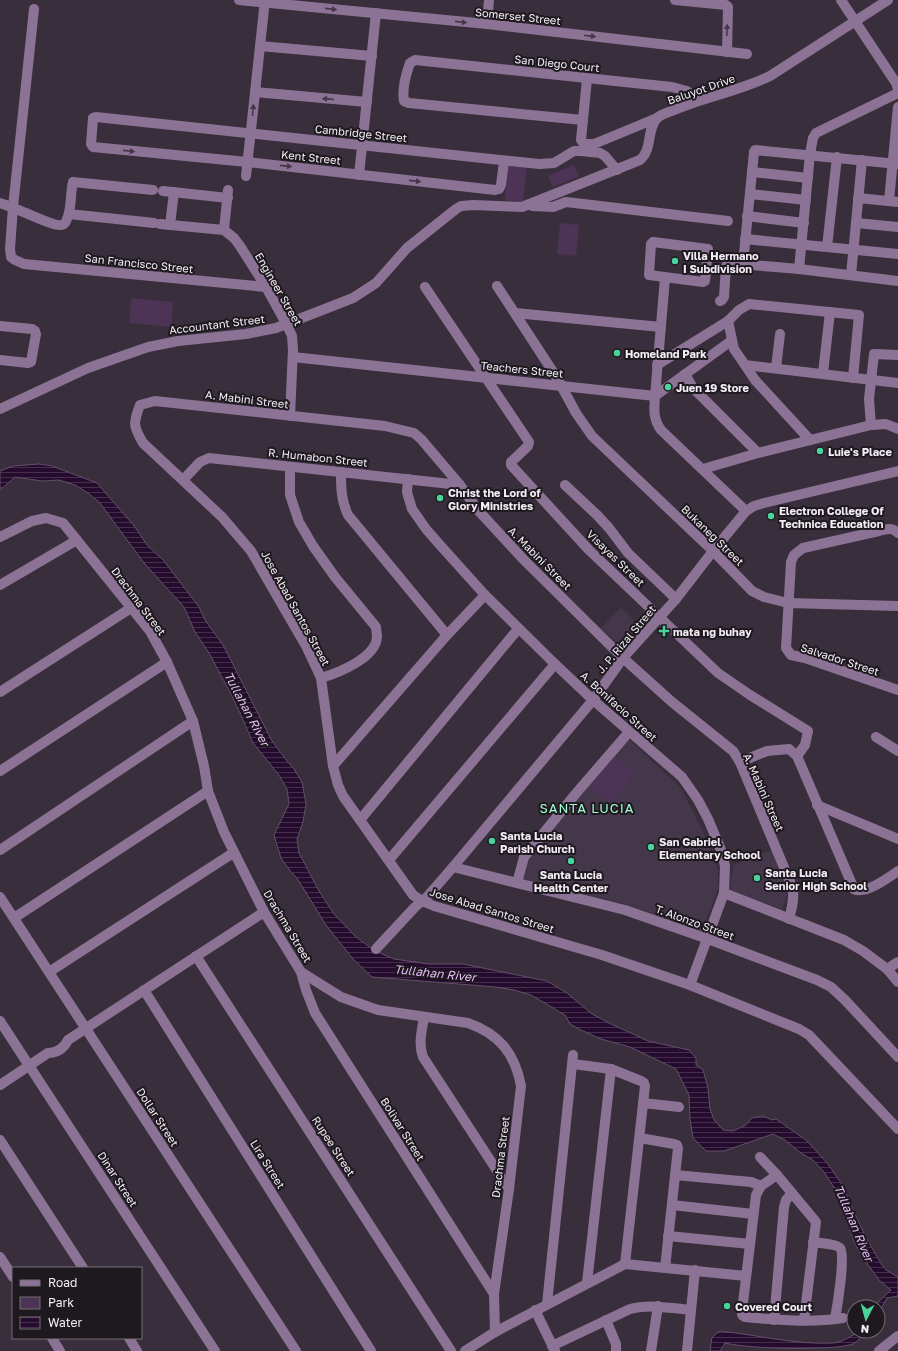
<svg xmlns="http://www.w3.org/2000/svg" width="898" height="1351" font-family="'Golos Text',sans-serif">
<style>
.built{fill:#45374a}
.green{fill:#4d3356}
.water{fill:url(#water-rules);stroke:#634f6a}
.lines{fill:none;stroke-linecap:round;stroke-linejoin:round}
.minor{stroke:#8c7395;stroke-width:10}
.oneway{fill:#443848}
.poi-dot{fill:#4ad49c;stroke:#1d191f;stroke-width:1.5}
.labels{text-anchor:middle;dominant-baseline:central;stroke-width:4;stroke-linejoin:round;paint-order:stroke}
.street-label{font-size:11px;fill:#f4edf6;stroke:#1d191f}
.poi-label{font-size:11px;font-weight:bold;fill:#f4edf6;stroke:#1d191f;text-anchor:start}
.water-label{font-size:12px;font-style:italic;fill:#eabbfb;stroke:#1d191f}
.quarter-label{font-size:13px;letter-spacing:1px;fill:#a4f8cf;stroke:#1d191f}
</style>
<defs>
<pattern id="water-rules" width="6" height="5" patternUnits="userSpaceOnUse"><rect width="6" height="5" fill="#250b2e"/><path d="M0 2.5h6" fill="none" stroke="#452f4d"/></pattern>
</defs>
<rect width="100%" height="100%" fill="#392f3c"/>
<g class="built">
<polygon points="621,608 642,628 622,648 601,628"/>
<polygon points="627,738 680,787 700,825 718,870 718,889 702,931 625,904 522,879 529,855"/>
<polygon points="772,850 788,892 782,909 730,891 733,865"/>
</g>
<g class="green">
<polygon points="508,164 527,166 523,203 505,200"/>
<polygon points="574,165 579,176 553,187 548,176"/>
<polygon points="560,223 579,225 576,256 557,254"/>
<polygon points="131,298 173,302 171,327 129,323"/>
<polygon points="614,757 635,773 611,803 589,787"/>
</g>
<g class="water">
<polygon points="39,464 52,466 97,483 135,527 147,545 164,561 199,607 205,620 223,645 272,741 287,761 294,769 302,782 306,804 303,822 297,839 299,853 319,891 334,914 356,937 375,951 394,959 428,964 463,964 547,981 567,993 592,1014 609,1023 648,1041 689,1050 696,1058 696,1065 703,1070 708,1088 710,1109 714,1120 723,1130 733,1131 746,1125 752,1118 763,1116 772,1120 776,1119 806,1140 828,1164 841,1183 866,1238 882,1265 886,1270 898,1277 898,1296 887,1298 878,1314 878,1307 874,1307 875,1305 891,1290 879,1280 866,1262 855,1244 837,1192 824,1172 813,1160 801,1153 785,1140 773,1134 724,1151 706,1151 693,1138 690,1119 689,1095 676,1069 630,1047 601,1039 581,1030 570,1024 565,1015 531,995 514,990 496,987 372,977 353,959 326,925 297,878 291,872 281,858 274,835 289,804 287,789 279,775 253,743 240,713 230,692 209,653 195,632 184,607 144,563 100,503 88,493 75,485 59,480 42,481 15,477 0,490 0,471 13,466"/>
<path d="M 720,1331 C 758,1335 795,1345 833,1343 C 846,1342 855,1331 867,1331 C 863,1335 858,1341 853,1344 C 832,1351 750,1349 725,1343 L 720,1351 L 710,1351 L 712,1337 Z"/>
</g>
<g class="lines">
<g class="minor">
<polyline points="239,0 487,24 747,54"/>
<polyline points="675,0 726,5 728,7 727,52"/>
<polyline points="841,0 896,83 898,89"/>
<polyline points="34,9 13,207 10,249 11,257 15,260 24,264 266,287"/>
<polyline points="487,24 489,0"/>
<polyline points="260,46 372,56"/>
<polyline points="587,79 581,140 584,144 594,144 657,118"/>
<polyline points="255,92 367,102"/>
<path d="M 583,120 L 409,103 L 404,101 C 402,90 406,74 410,63 L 415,60 L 672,87 L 687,91 L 697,101"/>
<polyline points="504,161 501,185 499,189 495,190 247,162 93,147 91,144 93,118 96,117 539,164 554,163 574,151 581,151 600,153 605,156 617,170"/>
<polyline points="752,172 808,178"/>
<polyline points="359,175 376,13"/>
<polyline points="246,176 265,0"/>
<polyline points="163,191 228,198"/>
<polyline points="750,194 806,200"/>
<polyline points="858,198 898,202"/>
<polyline points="889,201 898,107"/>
<path d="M 0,203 C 13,206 53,227 61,225 C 65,225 66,222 67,219 C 72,208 70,194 73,182 L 153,190"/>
<polyline points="532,206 553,207 566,202 728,221"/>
<polyline points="69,214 154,223"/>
<polyline points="747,216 804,223"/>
<polyline points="856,223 898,227"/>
<polyline points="160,224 224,230 234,238 240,246 266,287 287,325 292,336 293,349 290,416"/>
<polyline points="170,225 174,192"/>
<polyline points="224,230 228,190"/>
<polyline points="745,239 898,254"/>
<polygon points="653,242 708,249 705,281 703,282 649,275 651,244"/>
<polyline points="827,247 837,157"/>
<polyline points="743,264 754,152 755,150 898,164"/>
<polyline points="799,269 810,154 813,138 816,133 898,93"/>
<polyline points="851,275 862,160"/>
<path d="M 665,278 L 655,396 C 654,409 653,419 661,430 L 746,511"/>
<polyline points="497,286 557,378 576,413 592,436 713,551 752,591 764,597 788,603 898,606"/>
<polyline points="425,287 529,442 528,446 511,462 511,465 589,550 718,673 750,695 808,731 805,745 797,756"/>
<polyline points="720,301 722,300 724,297 726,266 728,263 799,269 898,281"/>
<polyline points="515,313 661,327"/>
<polyline points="728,321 734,349 745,365 755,380 810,440"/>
<polyline points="0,326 32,329 35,331 36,334 31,362 28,363 0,360"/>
<polyline points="293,357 655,396 731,341"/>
<polyline points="657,365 728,321 739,310 749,304 859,315 853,378"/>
<polyline points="745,365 898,383"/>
<polyline points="776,368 780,334"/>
<polyline points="823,373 830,312"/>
<polyline points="685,374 693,388 758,453"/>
<path d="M 0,409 L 88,368 L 148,347 L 178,341 L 246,334 L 276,328 L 353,298 L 376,283 L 407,248 L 456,209 L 461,206 L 473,205 L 522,207 L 640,160 C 653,149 646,130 657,118 C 661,114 669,112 674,110 C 705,97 739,91 770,76 L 888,0"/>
<polyline points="871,425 869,399 874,354 898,355"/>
<path d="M 290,467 L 290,495 L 299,522 L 313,546 L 335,577 L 376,627 C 376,630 377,634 377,637 C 376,658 338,673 321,678"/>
<polyline points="703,469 758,453 871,425 886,424 898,429"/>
<path d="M 341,472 C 341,488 341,500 348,515 L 447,635"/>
<polyline points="408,479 407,492 412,509 426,529 440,545 485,595 555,664 593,700 682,777 698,800 708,819 721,850 725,866 724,893 690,985"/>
<polyline points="183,480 200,462 209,458 460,485"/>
<polyline points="565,485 597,515 609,528 628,553 676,599"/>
<path d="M 898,533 C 893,527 886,529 879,531 L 803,548 L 794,555 L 791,562 L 786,648 L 791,655 L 805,658 L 898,690"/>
<path d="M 0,537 L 32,521 L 46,518 L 63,523 L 150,631 L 167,662 L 193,721 L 204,766 L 208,791 L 224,832 L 264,912 L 301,972 L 341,997 L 378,1010 L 468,1023 C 499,1034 515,1053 521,1086 L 509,1189 L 494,1294 L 495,1332"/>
<polyline points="0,585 77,540"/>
<polyline points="0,692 131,608"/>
<polyline points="876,737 898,751"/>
<path d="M 740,762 L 767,751 L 789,749 L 797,756 L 854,889 C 865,895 888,878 898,871"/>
<polyline points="333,766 447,635 485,595"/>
<polyline points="0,771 167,662"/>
<polyline points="817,805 898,839"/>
<polyline points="360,820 518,629"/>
<polyline points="0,850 193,721"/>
<polyline points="389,860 555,664"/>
<polyline points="453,867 625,910 708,939 817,980 831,987 845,1000 898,1057"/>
<polyline points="517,883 524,857 578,791 629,732"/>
<polyline points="724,893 844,940 863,951 887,969 898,982"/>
<polyline points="0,897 296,1351"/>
<polyline points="14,918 208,791"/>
<path d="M 789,919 C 792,908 794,900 793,889 L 740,762 L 733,751 L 672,702 L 623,658 L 524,560 L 477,509 L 460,485 L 421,439 L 414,433 L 385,426 L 155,401 L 140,405 C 133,423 133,426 143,443 L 222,517 L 251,551 L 306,646 L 321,678 L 333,766 L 338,785 L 343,796 L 413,895 L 422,901 L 434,906 L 602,955 L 690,985 L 799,1029 L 809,1035 L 898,1129"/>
<polyline points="376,949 415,907 427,897 453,867 593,700 623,658 676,599 713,551 746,511 754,506 764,503 898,471"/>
<polyline points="196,956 451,1351"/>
<polyline points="887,969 898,962"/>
<polyline points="49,972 233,853"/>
<polyline points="301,972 306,990 315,1013 494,1294"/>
<polyline points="144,990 371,1351"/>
<path d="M 424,1017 C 422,1030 418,1044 423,1057 L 509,1189"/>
<polyline points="0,1021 215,1351"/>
<polyline points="573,1064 611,1069 641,1081 644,1083 645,1086 625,1264"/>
<path d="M 0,1085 L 48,1053 C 57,1053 64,1048 68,1040 L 264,912"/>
<polyline points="643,1103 679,1107"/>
<polyline points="640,1138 674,1144 677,1145 678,1148 665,1268"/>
<polyline points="0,1140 83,1268"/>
<polyline points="760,1157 777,1175 816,1222 804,1320"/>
<polyline points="675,1175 751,1182 761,1186"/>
<path d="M 777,1175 L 761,1186 L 756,1195 L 742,1311 L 742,1315 L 745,1317 C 778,1320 811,1323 843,1318"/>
<polyline points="672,1205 753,1214"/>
<polyline points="668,1236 750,1244"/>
<path d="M 813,1242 C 819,1243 837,1244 840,1248 C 846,1254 837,1308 835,1319"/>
<polyline points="0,1257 13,1277"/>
<polyline points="587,1283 611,1069"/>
<polyline points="547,1304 573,1055"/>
<polyline points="535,1310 555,1351"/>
<polyline points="606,1320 616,1344 616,1351"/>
<polyline points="774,1320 784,1207 786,1200 792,1193"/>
<polyline points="52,1338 60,1351"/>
<polyline points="129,1338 137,1351"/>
<path d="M 552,1346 L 630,1309 C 650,1304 671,1308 691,1310"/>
<polyline points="465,1351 495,1332 625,1264 746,1276"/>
<polyline points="651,1351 658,1306"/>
<polyline points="687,1351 695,1270"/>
<polyline points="879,1351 898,1336"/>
</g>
</g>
<defs><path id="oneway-solid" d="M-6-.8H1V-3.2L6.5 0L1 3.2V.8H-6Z"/></defs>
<g class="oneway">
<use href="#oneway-solid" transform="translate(331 9) rotate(6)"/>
<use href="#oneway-solid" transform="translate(461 22) rotate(6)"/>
<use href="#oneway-solid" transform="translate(727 30) rotate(-88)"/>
<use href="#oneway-solid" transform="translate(590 36) rotate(7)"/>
<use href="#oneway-solid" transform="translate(328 99) rotate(-175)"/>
<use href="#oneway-solid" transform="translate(253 110) rotate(-84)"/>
<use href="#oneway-solid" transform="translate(129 151) rotate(6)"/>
<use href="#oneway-solid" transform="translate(286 166) rotate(6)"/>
<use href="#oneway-solid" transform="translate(415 181) rotate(6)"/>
</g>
<g class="poi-dot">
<circle cx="675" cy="261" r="4"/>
<circle cx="617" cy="353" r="4"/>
<circle cx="668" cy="387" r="4"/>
<circle cx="820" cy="451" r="4"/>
<circle cx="440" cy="498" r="4"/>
<circle cx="771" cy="516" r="4"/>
<path d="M662 625h4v4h4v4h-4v4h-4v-4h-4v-4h4z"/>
<circle cx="492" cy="841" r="4"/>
<circle cx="651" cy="847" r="4"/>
<circle cx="571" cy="861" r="4"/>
<circle cx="757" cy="878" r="4"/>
<circle cx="727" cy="1306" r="4"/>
</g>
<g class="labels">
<g class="street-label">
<text transform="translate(518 16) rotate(6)">Somerset Street</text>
<text transform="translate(557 63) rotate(6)">San Diego Court</text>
<text transform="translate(701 89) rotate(-19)">Baluyot Drive</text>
<text transform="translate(361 133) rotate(6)">Cambridge Street</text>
<text transform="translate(311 157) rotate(6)">Kent Street</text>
<text transform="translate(139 263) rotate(6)">San Francisco Street</text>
<text transform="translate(279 289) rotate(60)">Engineer Street</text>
<text transform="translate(217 324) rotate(-7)">Accountant Street</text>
<text transform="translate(522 369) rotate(6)">Teachers Street</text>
<text transform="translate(247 399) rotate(7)">A. Mabini Street</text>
<text transform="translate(318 457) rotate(6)">R. Humabon Street</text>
<text transform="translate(713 535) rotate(44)">Bukaneg Street</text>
<text transform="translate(540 558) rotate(45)">A. Mabini Street</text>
<text transform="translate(616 558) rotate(44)">Visayas Street</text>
<text transform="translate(139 601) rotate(53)">Drachma Street</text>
<text transform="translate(296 608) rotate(61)">Jose Abad Santos Street</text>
<text transform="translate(626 639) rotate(-50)">J. P. Rizal Street</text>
<text transform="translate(840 659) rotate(18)">Salvador Street</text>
<text transform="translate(619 706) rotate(42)">A. Bonifacio Street</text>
<text transform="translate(764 792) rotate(66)">A. Mabini Street</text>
<text transform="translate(492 910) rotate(17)">Jose Abad Santos Street</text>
<text transform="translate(695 922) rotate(20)">T. Alonzo Street</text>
<text transform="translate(288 926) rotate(59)">Drachma Street</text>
<text transform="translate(158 1117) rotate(57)">Dollar Street</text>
<text transform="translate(403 1129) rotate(58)">Bolivar Street</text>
<text transform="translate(334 1146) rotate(57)">Rupee Street</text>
<text transform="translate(500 1157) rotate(-83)">Drachma Street</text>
<text transform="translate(268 1164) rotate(58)">Lira Street</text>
<text transform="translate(118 1179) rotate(57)">Dinar Street</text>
</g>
<g class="poi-label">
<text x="683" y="255">Villa Hermano<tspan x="683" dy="13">I Subdivision</tspan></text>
<text x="625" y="353">Homeland Park</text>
<text x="676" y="387">Juen 19 Store</text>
<text x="828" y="451">Luie's Place</text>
<text x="448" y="492">Christ the Lord of<tspan x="448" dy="13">Glory Ministries</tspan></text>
<text x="779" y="510">Electron College Of<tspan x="779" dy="13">Technica Education</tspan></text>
<text x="673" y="631">mata ng buhay</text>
<text x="500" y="835">Santa Lucia<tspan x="500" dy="13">Parish Church</tspan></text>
<text x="659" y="841">San Gabriel<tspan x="659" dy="13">Elementary School</tspan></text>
<text x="765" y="872">Santa Lucia<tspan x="765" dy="13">Senior High School</tspan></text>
<text x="571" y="874" text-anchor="middle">Santa Lucia<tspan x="571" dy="13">Health Center</tspan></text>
<text x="735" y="1306">Covered Court</text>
</g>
<g class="water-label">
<text transform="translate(247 709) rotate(62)">Tullahan River</text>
<text transform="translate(435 973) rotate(6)">Tullahan River</text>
<text transform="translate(854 1223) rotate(67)">Tullahan River</text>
</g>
<g class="quarter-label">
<text x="587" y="808">SANTA LUCIA</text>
</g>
</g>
<rect x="12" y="1267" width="130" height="72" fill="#1d191f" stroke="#736e75"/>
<rect x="20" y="1280" width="20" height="6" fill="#8c7395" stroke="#736e75"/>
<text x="48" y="1287" font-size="12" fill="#f4edf6">Road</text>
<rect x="20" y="1297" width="20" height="12" fill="#4d3356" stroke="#736e75"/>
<text x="48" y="1307" font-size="12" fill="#f4edf6">Park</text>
<rect x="20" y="1317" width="20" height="12" fill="url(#water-rules)" stroke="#736e75"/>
<text x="48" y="1327" font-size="12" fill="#f4edf6">Water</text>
<g transform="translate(866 1319) rotate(186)"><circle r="19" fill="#1d191f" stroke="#736e75"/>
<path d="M0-3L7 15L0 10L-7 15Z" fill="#4ad49c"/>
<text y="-6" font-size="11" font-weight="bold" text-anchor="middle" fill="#f4edf6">N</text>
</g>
</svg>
